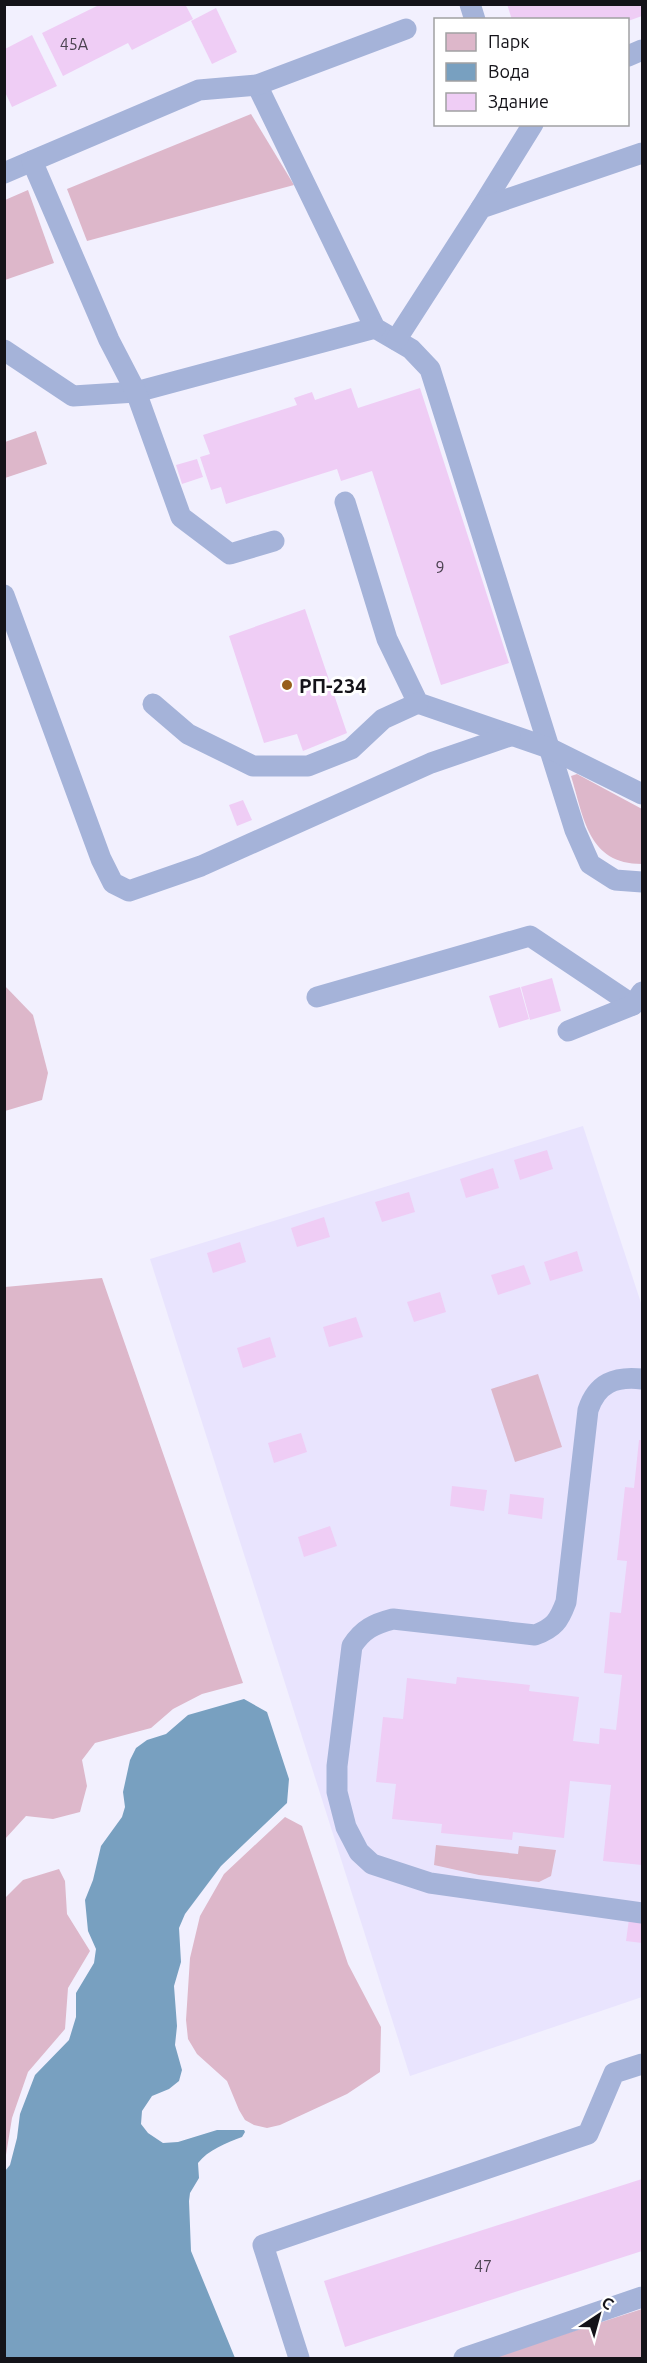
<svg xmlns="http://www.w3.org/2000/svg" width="647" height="2363" font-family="Ubuntu,sans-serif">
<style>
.built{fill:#e9e4fe}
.green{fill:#ddb7ca}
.water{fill:#78a0c0}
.building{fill:#efcdf5}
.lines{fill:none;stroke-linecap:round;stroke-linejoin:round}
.service{stroke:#a5b3d9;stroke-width:21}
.poi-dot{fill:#975e1b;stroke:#fff;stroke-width:2}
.labels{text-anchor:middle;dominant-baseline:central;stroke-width:6;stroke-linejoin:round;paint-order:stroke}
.number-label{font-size:16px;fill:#4b4250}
.poi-label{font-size:20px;font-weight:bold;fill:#141319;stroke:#fff;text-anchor:start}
</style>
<rect width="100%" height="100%" fill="#f2f0fe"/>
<polygon class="built" points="583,1126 642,1306 642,1997 410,2076 150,1259"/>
<g class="green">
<polygon points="251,114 294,185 87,241 67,189"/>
<polygon points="28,190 54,263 5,280 5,200"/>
<polygon points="36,431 47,464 5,478 5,442"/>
<path d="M 577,774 L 642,809 L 642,864 C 588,864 584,818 571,776 Z"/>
<polygon points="4,985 33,1015 48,1073 42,1100 5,1111"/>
<polygon points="102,1278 243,1683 202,1694 173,1709 151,1728 95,1743 82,1760 87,1786 80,1812 53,1819 26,1816 5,1839 5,1287"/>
<polygon points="538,1374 562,1447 515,1462 491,1389"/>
<polygon points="285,1817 302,1826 348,1964 381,2027 380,2072 347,2094 280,2125 267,2128 254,2125 245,2120 239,2110 227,2081 197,2054 188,2039 186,2020 190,1958 200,1916 224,1874"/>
<polygon points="436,1845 518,1854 519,1846 556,1850 551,1876 539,1882 479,1875 434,1865"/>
<polygon points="59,1869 65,1881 67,1914 90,1951 68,1988 65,2029 28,2072 12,2118 5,2161 5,1898 23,1880"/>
<polygon points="642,2309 642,2358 490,2358"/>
</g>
<path class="water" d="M 244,1699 L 267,1712 L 289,1779 L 287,1803 L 221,1866 L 185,1914 L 179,1928 L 181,1962 L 174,1986 L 177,2026 L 175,2045 L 182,2070 L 179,2081 L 169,2089 L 152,2096 L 142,2111 L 141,2124 L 148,2133 L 163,2143 L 178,2142 L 217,2130 L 244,2130 L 245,2132 L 242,2137 C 226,2143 208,2150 198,2163 L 199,2178 L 190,2193 L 189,2201 L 191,2251 L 235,2358 L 5,2358 L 5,2171 L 10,2165 L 17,2138 L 20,2114 L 35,2075 L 69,2040 L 76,2017 L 76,1993 L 94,1963 L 96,1949 L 88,1931 L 85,1900 L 93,1880 L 101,1846 L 122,1817 L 125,1807 L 123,1792 L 130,1760 L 136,1748 L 147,1740 L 166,1734 L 188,1715 Z"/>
<g class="building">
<polygon points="101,4 185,4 193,19 132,50 128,43 63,76 42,33"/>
<polygon points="507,4 642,4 642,16 628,21 512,20"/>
<polygon points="216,8 237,52 212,64 191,21"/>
<polygon points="32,35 57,86 12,107 5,92 5,49"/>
<polygon points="351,388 358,408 420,388 509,663 441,685 372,471 341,481 337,469 226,504 221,487 211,490 200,457 210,454 203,435 297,405 294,398 312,392 315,400"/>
<polygon points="197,459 203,477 182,484 176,465"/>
<polygon points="305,609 347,733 303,751 297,734 264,743 229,636"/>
<polygon points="243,800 252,820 237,826 229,805"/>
<polygon points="552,978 561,1011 530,1020 521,987"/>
<polygon points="520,987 529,1019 499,1028 489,996"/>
<polygon points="547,1150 553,1169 520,1180 514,1160"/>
<polygon points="493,1168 499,1188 466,1198 460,1179"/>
<polygon points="409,1192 415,1212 382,1222 375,1202"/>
<polygon points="324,1217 330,1237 297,1247 291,1228"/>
<polygon points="240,1242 246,1262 213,1273 207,1253"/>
<polygon points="577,1251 583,1271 550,1281 544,1262"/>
<polygon points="524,1265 531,1284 498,1295 491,1275"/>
<polygon points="440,1292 446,1312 414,1322 407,1302"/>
<polygon points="356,1317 363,1337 329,1347 323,1327"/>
<polygon points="270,1337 276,1357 243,1368 237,1348"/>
<polygon points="301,1433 307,1452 274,1463 268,1443"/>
<polygon points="639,1440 642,1440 642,1865 603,1861 611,1785 570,1781 564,1838 513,1832 512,1840 441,1833 442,1824 392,1819 396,1784 376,1782 383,1717 403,1719 407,1678 456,1684 457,1677 530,1685 529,1691 579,1697 573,1741 599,1744 600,1728 616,1730 622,1675 604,1673 610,1612 621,1613 627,1561 617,1560 625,1487 634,1488"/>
<polygon points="452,1486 487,1490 484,1511 450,1506"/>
<polygon points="510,1494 544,1498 542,1519 508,1514"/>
<polygon points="330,1526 337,1546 304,1557 298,1537"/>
<polygon points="629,1919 642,1921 642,1943 626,1941"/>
<polygon points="642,2179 642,2251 345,2347 324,2281"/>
</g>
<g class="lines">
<g class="service">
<polyline points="470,4 475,20"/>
<polyline points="628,56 642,50"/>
<polyline points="257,85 375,328 411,349 430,369 575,830 590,864 615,880 642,882"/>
<polyline points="4,173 32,161"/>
<polyline points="481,208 533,124"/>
<polyline points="396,340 481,208 642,153"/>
<polyline points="4,350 73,396 136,392 375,328"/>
<polyline points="345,502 387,639 418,703 549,748 642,794"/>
<polyline points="274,541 230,554 181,517 136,392 109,340 32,161 199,90 257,85 406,29"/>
<polyline points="4,595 101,859 113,883 129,891 201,866 431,763 510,736"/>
<polyline points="153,704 188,734 253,766 308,766 351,749 383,719 418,703"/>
<polyline points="317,997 530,936 633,1005"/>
<polyline points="568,1031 633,1005 642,992"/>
<path d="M 642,1379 C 615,1376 597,1383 588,1410 L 566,1602 C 559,1621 554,1628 535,1635 L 393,1619 C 374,1624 363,1629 352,1646 L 337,1766 L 337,1792 L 346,1827 L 359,1852 L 372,1864 L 430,1883 L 642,1913"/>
<polyline points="299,2358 263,2245 588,2134 614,2073 642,2064"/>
<polyline points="464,2358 642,2297"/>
</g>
</g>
<circle class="poi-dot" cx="287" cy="685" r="6"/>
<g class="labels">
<g class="number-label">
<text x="74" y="44">45А</text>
<text x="440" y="567">9</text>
<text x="483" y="2266">47</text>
</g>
<g class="poi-label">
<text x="299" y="685">РП-234</text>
</g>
</g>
<rect width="647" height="2363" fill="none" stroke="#141319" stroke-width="12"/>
<rect x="434" y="18" width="195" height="108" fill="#ffffff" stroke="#a1a1a3" stroke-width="1.5"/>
<rect x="446" y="33" width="30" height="18" fill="#ddb7ca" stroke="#a1a1a3" stroke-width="1.5"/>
<text x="488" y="48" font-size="18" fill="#141319">Парк</text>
<rect x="446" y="63" width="30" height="18" fill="#78a0c0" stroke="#a1a1a3" stroke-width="1.5"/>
<text x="488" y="78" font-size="18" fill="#141319">Вода</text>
<rect x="446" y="93" width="30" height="18" fill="#efcdf5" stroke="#a1a1a3" stroke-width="1.5"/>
<text x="488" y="108" font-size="18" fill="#141319">Здание</text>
<g transform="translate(599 2315) rotate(36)" stroke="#ffffff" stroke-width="4.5" paint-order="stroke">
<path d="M0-4.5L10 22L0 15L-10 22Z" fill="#141319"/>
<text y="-9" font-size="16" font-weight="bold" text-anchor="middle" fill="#141319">С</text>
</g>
</svg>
